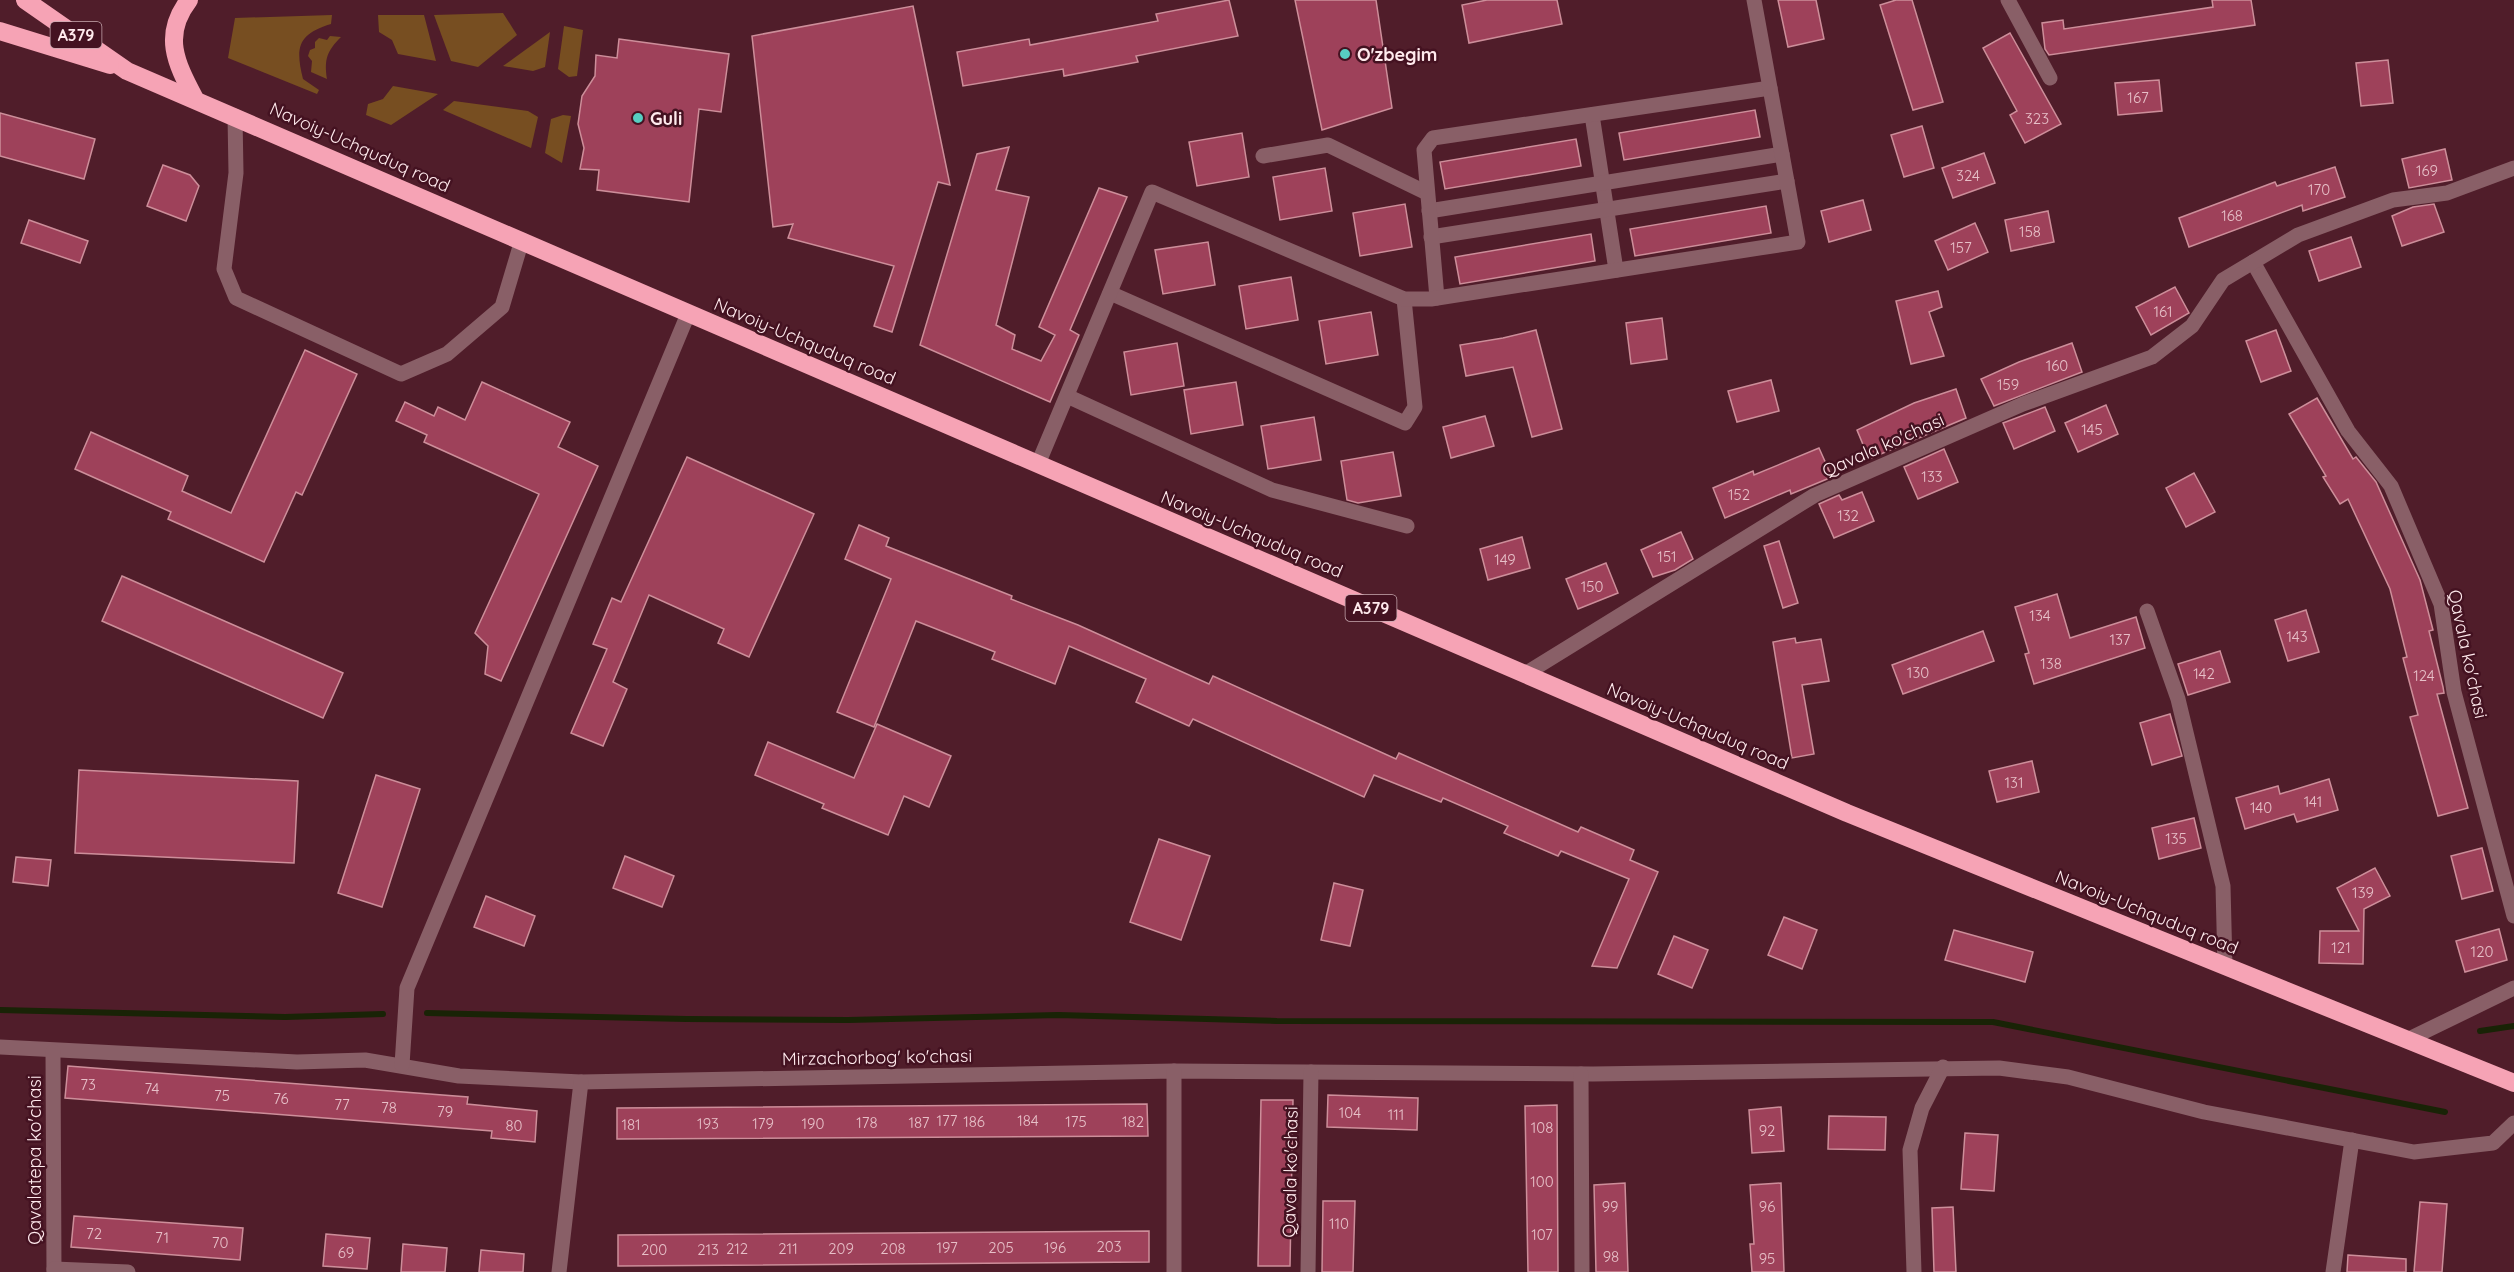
<svg xmlns="http://www.w3.org/2000/svg" width="2514" height="1272" font-family="Quicksand,sans-serif">
<style>
.green{fill:#774e21}
.lines{fill:none;stroke-linecap:round;stroke-linejoin:round}
.stream{stroke:#192306;stroke-width:6}
.building{fill:#9e415a;stroke:#cd8e9a;stroke-width:1.5}
.street{stroke:#895f67;stroke-width:15}
.highway{stroke:#f6a3b5;stroke-width:18}
.poi-dot{fill:#57cec2;stroke:#441221;stroke-width:2}
.labels{text-anchor:middle;dominant-baseline:central;stroke-width:5;stroke-linejoin:round;paint-order:stroke}
.number-label{font-size:15px;fill:#e7c0c8}
.shield{fill:#441221;stroke:#c7a9b0;stroke-width:1.5}
.shield-label{font-size:16px;font-weight:bold;fill:#ffeaed}
.poi-label{font-size:18px;font-weight:bold;fill:#ffeaed;stroke:#441221;text-anchor:start}
.street-label{font-size:18px;fill:#ffeaed;stroke:#441221}
</style>
<rect width="100%" height="100%" fill="#501d2a"/>
<g class="green">
<polygon points="503,13 517,35 478,67 451,61 434,15"/>
<path d="M 332,15 L 331,24 C 298,34 295,47 303,79 L 319,90 L 317,94 L 228,58 L 235,18 Z"/>
<polygon points="424,15 436,61 398,54 392,40 379,32 378,15"/>
<polygon points="564,26 583,30 577,76 569,77 558,69"/>
<polygon points="550,32 545,67 533,71 503,66"/>
<path d="M 330,36 L 341,37 C 327,51 324,59 327,79 L 311,72 L 312,61 L 308,56 L 310,50 L 315,48 L 315,42 L 319,38 L 327,40 Z"/>
<polygon points="393,86 438,94 391,125 366,115 368,104 383,99"/>
<polygon points="454,101 528,111 538,117 531,148 443,110"/>
<polygon points="563,115 571,116 562,163 545,153 551,119"/>
</g>
<g class="lines">
<g class="stream">
<polyline points="0,1010 285,1017 383,1014"/>
<polyline points="427,1013 686,1019 848,1020 1058,1015 1277,1021 1993,1022 2445,1112"/>
<polyline points="2480,1031 2514,1026"/>
</g>
</g>
<g class="building">
<polygon points="1229,0 1238,36 1136,56 1138,62 1064,76 1063,69 963,86 957,52 1029,39 1030,45 1158,21 1156,14"/>
<polygon points="1295,0 1376,0 1392,108 1322,130"/>
<polygon points="1487,0 1557,0 1562,24 1469,43 1462,5"/>
<polygon points="1778,0 1816,0 1824,39 1788,47"/>
<polygon points="1896,0 1912,0 1943,102 1913,110 1880,5"/>
<polygon points="2212,0 2251,0 2255,25 2049,55 2045,49 2042,23 2063,20 2064,29 2213,7"/>
<polygon points="913,6 950,185 938,182 892,332 874,326 894,266 788,238 793,224 773,227 752,36"/>
<polygon points="2010,33 2061,124 2025,143 2010,115 2017,111 1983,48"/>
<polygon points="619,39 729,54 721,112 699,109 689,202 597,190 599,170 580,169 584,148 578,124 582,96 595,76 596,55 617,58"/>
<polygon points="2388,60 2393,103 2361,106 2356,63"/>
<polygon points="2159,80 2162,111 2118,115 2115,83"/>
<polygon points="1755,110 1760,137 1624,160 1619,133"/>
<polygon points="0,113 95,139 84,179 0,156"/>
<polygon points="1922,126 1934,168 1904,177 1891,135"/>
<polygon points="1242,133 1249,177 1197,186 1189,142"/>
<polygon points="1576,139 1581,166 1445,189 1440,162"/>
<polygon points="1009,147 996,190 1029,197 996,325 1015,335 1012,349 1041,361 1055,335 1039,327 1099,188 1127,197 1070,330 1079,335 1050,402 920,345 977,154"/>
<polygon points="2445,149 2452,180 2409,188 2402,159"/>
<polygon points="1984,153 1995,183 1953,198 1942,168"/>
<polygon points="163,165 190,175 199,186 186,221 147,206"/>
<polygon points="2335,167 2345,197 2303,211 2302,205 2189,247 2179,218 2275,182 2277,186"/>
<polygon points="1325,168 1332,211 1280,220 1273,177"/>
<polygon points="1863,200 1871,230 1829,242 1821,211"/>
<polygon points="1405,204 1412,247 1360,256 1353,213"/>
<polygon points="2434,204 2444,232 2402,246 2392,216 2413,207"/>
<polygon points="1766,206 1771,233 1635,256 1630,229"/>
<polygon points="2048,211 2054,242 2011,251 2005,220"/>
<polygon points="29,220 88,241 80,263 21,243"/>
<polygon points="1975,223 1988,252 1948,270 1935,241"/>
<polygon points="1591,234 1595,261 1460,284 1455,257"/>
<polygon points="2351,237 2361,267 2319,281 2309,251"/>
<polygon points="1208,242 1215,285 1163,294 1155,250"/>
<polygon points="1291,277 1298,320 1246,329 1239,286"/>
<polygon points="2175,287 2189,313 2151,335 2136,307"/>
<polygon points="1938,291 1942,307 1929,312 1944,356 1911,364 1896,301"/>
<polygon points="1371,312 1378,355 1326,364 1319,321"/>
<polygon points="1662,318 1667,359 1631,364 1626,323"/>
<polygon points="1536,330 1562,429 1532,437 1513,367 1466,376 1460,345 1503,338"/>
<polygon points="2276,330 2291,371 2261,382 2246,341"/>
<polygon points="1177,343 1184,386 1131,395 1124,352"/>
<polygon points="2072,343 2082,372 1994,406 1981,379 2019,362"/>
<polygon points="305,350 357,374 302,495 296,492 264,562 168,519 171,512 75,469 91,432 188,476 182,491 231,513"/>
<polygon points="1771,380 1779,411 1737,422 1728,391"/>
<polygon points="482,382 570,422 558,447 598,466 501,681 485,674 488,646 475,633 539,494 424,442 427,435 396,421 405,402 434,416 438,407 465,420"/>
<polygon points="1236,382 1243,425 1191,434 1184,390"/>
<polygon points="1956,389 1966,418 1869,459 1857,430 1914,403"/>
<polygon points="2317,398 2353,459 2356,457 2376,482 2420,580 2433,630 2429,631 2443,687 2444,693 2437,694 2468,808 2438,816 2410,717 2418,715 2403,658 2407,657 2390,589 2348,499 2340,504 2323,477 2326,476 2289,414"/>
<polygon points="2106,405 2118,434 2078,452 2065,423"/>
<polygon points="2045,407 2055,431 2014,449 2003,423"/>
<polygon points="1485,416 1494,446 1451,458 1443,427"/>
<polygon points="1314,417 1321,460 1268,469 1261,426"/>
<polygon points="1819,448 1832,477 1791,494 1790,490 1725,518 1713,488 1753,471 1754,475"/>
<polygon points="1944,449 1958,482 1918,499 1904,467"/>
<polygon points="1393,452 1401,496 1358,503 1347,500 1341,461"/>
<polygon points="687,457 814,514 749,657 718,643 724,629 649,595 613,682 627,689 603,746 571,733 607,649 593,644 612,598 621,602"/>
<polygon points="2194,473 2215,512 2186,527 2166,488"/>
<polygon points="1862,492 1874,521 1834,538 1819,504 1839,495 1842,500"/>
<polygon points="859,525 889,538 886,546 1012,596 1011,599 1078,625 1209,684 1213,676 1396,759 1399,753 1578,832 1581,827 1634,850 1630,860 1658,872 1617,968 1592,966 1629,879 1561,851 1558,856 1504,833 1508,826 1443,798 1441,802 1374,775 1364,797 1193,719 1189,726 1136,702 1146,679 1069,646 1055,684 992,659 995,652 916,621 874,727 837,712 891,579 845,559"/>
<polygon points="1681,532 1693,559 1675,570 1653,577 1641,550"/>
<polygon points="1522,537 1530,568 1488,580 1480,549"/>
<polygon points="1779,541 1798,603 1783,608 1764,546"/>
<polygon points="1606,563 1618,593 1578,609 1566,579"/>
<polygon points="122,576 343,673 323,718 102,621"/>
<polygon points="2057,594 2070,638 2136,617 2145,648 2034,684 2025,654 2029,653 2015,607"/>
<polygon points="2306,610 2319,652 2288,661 2275,620"/>
<polygon points="1983,631 1994,661 1903,694 1892,665"/>
<polygon points="1795,638 1796,643 1821,639 1829,681 1802,685 1814,754 1792,758 1773,642"/>
<polygon points="2220,651 2230,682 2188,695 2178,664"/>
<polygon points="2170,714 2182,756 2152,765 2140,723"/>
<polygon points="877,724 951,756 929,807 904,796 888,835 822,808 824,804 755,775 768,742 854,778"/>
<polygon points="2032,761 2039,792 1997,802 1989,771"/>
<polygon points="79,770 298,781 294,863 75,853"/>
<polygon points="376,775 420,789 382,907 338,893"/>
<polygon points="2329,779 2338,810 2297,822 2294,814 2245,829 2236,798 2278,786 2280,794"/>
<polygon points="2194,818 2201,848 2159,859 2152,828"/>
<polygon points="1159,839 1210,856 1181,940 1130,922"/>
<polygon points="2482,848 2493,891 2462,899 2451,856"/>
<polygon points="625,856 674,876 662,907 613,888"/>
<polygon points="16,857 51,860 48,886 13,882"/>
<polygon points="2375,868 2390,896 2364,909 2363,964 2319,963 2320,931 2359,931 2337,888"/>
<polygon points="1334,883 1363,890 1350,946 1321,940"/>
<polygon points="486,896 535,916 524,946 474,927"/>
<polygon points="1784,917 1817,930 1802,969 1768,955"/>
<polygon points="2499,929 2507,960 2465,972 2456,941"/>
<polygon points="1954,930 2033,952 2025,982 1945,960"/>
<polygon points="1674,936 1708,950 1692,988 1658,974"/>
<polygon points="68,1066 468,1097 467,1104 537,1111 535,1142 491,1138 492,1131 65,1098"/>
<polygon points="1328,1095 1418,1098 1417,1130 1327,1127"/>
<polygon points="1261,1100 1293,1100 1290,1266 1258,1266"/>
<polygon points="1147,1104 1148,1136 617,1139 617,1108"/>
<polygon points="1557,1105 1558,1272 1528,1272 1525,1106"/>
<polygon points="1781,1107 1784,1151 1752,1153 1749,1110"/>
<polygon points="1829,1116 1886,1117 1885,1150 1828,1149"/>
<polygon points="1965,1133 1998,1135 1994,1191 1961,1189"/>
<polygon points="1625,1183 1628,1272 1596,1272 1594,1185"/>
<polygon points="1781,1183 1784,1272 1752,1272 1750,1244 1754,1244 1750,1185"/>
<polygon points="1323,1201 1355,1201 1353,1272 1322,1272"/>
<polygon points="2420,1202 2447,1204 2442,1272 2414,1272"/>
<polygon points="1953,1207 1956,1272 1934,1272 1932,1208"/>
<polygon points="74,1216 243,1228 240,1260 71,1247"/>
<polygon points="1149,1231 1149,1262 618,1266 618,1235"/>
<polygon points="326,1234 370,1238 367,1269 323,1266"/>
<polygon points="403,1244 447,1248 445,1272 401,1272"/>
<polygon points="481,1250 524,1254 523,1272 479,1272"/>
<polygon points="2348,1255 2406,1259 2406,1272 2347,1272"/>
</g>
<g class="lines">
<g class="street">
<polyline points="2008,0 2050,78"/>
<polyline points="1592,115 1616,270"/>
<polyline points="235,116 236,173 224,269 236,298 401,374 447,354 502,307 522,240"/>
<polyline points="1263,156 1328,145 1427,193"/>
<polyline points="1429,211 1782,154"/>
<polyline points="1431,237 1787,181"/>
<polyline points="2253,262 2348,431 2391,486 2441,604 2454,692 2514,916"/>
<polyline points="1110,293 1405,423 1415,407 1404,299"/>
<polyline points="1437,298 1424,150 1433,138 1770,88"/>
<polyline points="1067,396 1272,490 1407,526"/>
<polyline points="1038,464 1152,192 1404,299 1431,299 1798,242 1754,0"/>
<polyline points="2147,611 2178,699 2223,886 2225,966"/>
<polyline points="1525,674 1815,495 2023,404 2152,357 2192,326 2223,280 2298,235 2393,200 2447,193 2514,168"/>
<polyline points="2407,1040 2514,988"/>
<polyline points="0,1047 297,1062 365,1060 459,1076 581,1082 1174,1071 1593,1074 1999,1068 2068,1077 2204,1112 2414,1152 2493,1143 2514,1123"/>
<polyline points="53,1052 54,1272"/>
<polyline points="402,1065 407,988 688,314"/>
<polyline points="1581,1074 1582,1272"/>
<polyline points="54,1269 128,1272"/>
<polyline points="559,1272 581,1082"/>
<polyline points="1174,1272 1174,1071"/>
<polyline points="1308,1272 1311,1072"/>
<polyline points="1914,1272 1910,1150 1922,1108 1943,1067"/>
<polyline points="2333,1272 2352,1140"/>
</g>
<g class="highway">
<polyline points="25,0 127,71 1847,813 2514,1083"/>
<path d="M 189,0 C 162,35 176,63 194,97"/>
<polyline points="0,31 110,65"/>
</g>
</g>
<g class="poi-dot">
<circle cx="1345" cy="54" r="6"/>
<circle cx="638" cy="118" r="6"/>
</g>
<g class="labels">
<g class="number-label">
<text x="2138" y="97">167</text>
<text x="2037" y="118">323</text>
<text x="2427" y="170">169</text>
<text x="1968" y="175">324</text>
<text x="2319" y="189">170</text>
<text x="2232" y="215">168</text>
<text x="2030" y="231">158</text>
<text x="1961" y="247">157</text>
<text x="2163" y="311">161</text>
<text x="2057" y="365">160</text>
<text x="2008" y="384">159</text>
<text x="2092" y="429">145</text>
<text x="1932" y="476">133</text>
<text x="1739" y="494">152</text>
<text x="1848" y="515">132</text>
<text x="1667" y="556">151</text>
<text x="1505" y="559">149</text>
<text x="1592" y="586">150</text>
<text x="2040" y="615">134</text>
<text x="2297" y="636">143</text>
<text x="2120" y="639">137</text>
<text x="2051" y="663">138</text>
<text x="1918" y="672">130</text>
<text x="2204" y="673">142</text>
<text x="2424" y="675">124</text>
<text x="2014" y="782">131</text>
<text x="2313" y="801">141</text>
<text x="2261" y="807">140</text>
<text x="2176" y="838">135</text>
<text x="2363" y="892">139</text>
<text x="2341" y="947">121</text>
<text x="2482" y="951">120</text>
<text x="88" y="1084">73</text>
<text x="152" y="1088">74</text>
<text x="222" y="1095">75</text>
<text x="281" y="1098">76</text>
<text x="342" y="1104">77</text>
<text x="389" y="1107">78</text>
<text x="445" y="1111">79</text>
<text x="1350" y="1112">104</text>
<text x="1396" y="1114">111</text>
<text x="947" y="1120">177</text>
<text x="1028" y="1120">184</text>
<text x="974" y="1121">186</text>
<text x="1076" y="1121">175</text>
<text x="1133" y="1121">182</text>
<text x="867" y="1122">178</text>
<text x="919" y="1122">187</text>
<text x="708" y="1123">193</text>
<text x="763" y="1123">179</text>
<text x="813" y="1123">190</text>
<text x="631" y="1124">181</text>
<text x="514" y="1125">80</text>
<text x="1542" y="1127">108</text>
<text x="1767" y="1130">92</text>
<text x="1542" y="1181">100</text>
<text x="1610" y="1206">99</text>
<text x="1767" y="1206">96</text>
<text x="1339" y="1223">110</text>
<text x="94" y="1233">72</text>
<text x="1542" y="1234">107</text>
<text x="162" y="1237">71</text>
<text x="220" y="1242">70</text>
<text x="1109" y="1246">203</text>
<text x="947" y="1247">197</text>
<text x="1001" y="1247">205</text>
<text x="1055" y="1247">196</text>
<text x="737" y="1248">212</text>
<text x="788" y="1248">211</text>
<text x="841" y="1248">209</text>
<text x="893" y="1248">208</text>
<text x="654" y="1249">200</text>
<text x="708" y="1249">213</text>
<text x="346" y="1252">69</text>
<text x="1611" y="1256">98</text>
<text x="1767" y="1258">95</text>
</g>
<g class="shield">
<rect x="50.5" y="22" width="51" height="26" rx="4.5"/>
<rect x="1345.5" y="595" width="51" height="26" rx="4.5"/>
</g>
<g class="shield-label">
<text x="76" y="35">A379</text>
<text x="1371" y="608">A379</text>
</g>
<g class="poi-label">
<text x="1357" y="54">O'zbegim</text>
<text x="650" y="118">Guli</text>
</g>
<g class="street-label">
<text transform="translate(360 147) rotate(24)">Navoiy-Uchquduq road</text>
<text transform="translate(805 341) rotate(23)">Navoiy-Uchquduq road</text>
<text transform="translate(1883 445) rotate(-24)">Qavala ko'chasi</text>
<text transform="translate(1252 534) rotate(23)">Navoiy-Uchquduq road</text>
<text transform="translate(2468 654) rotate(78)">Qavala ko'chasi</text>
<text transform="translate(1698 726) rotate(23)">Navoiy-Uchquduq road</text>
<text transform="translate(2147 912) rotate(22)">Navoiy-Uchquduq road</text>
<text transform="translate(877 1057) rotate(-1)">Mirzachorbog' ko'chasi</text>
<text transform="translate(34 1160) rotate(-90)">Qavalatepa ko'chasi</text>
<text transform="translate(1290 1172) rotate(-89)">Qavala ko'chasi</text>
</g>
</g>
</svg>
